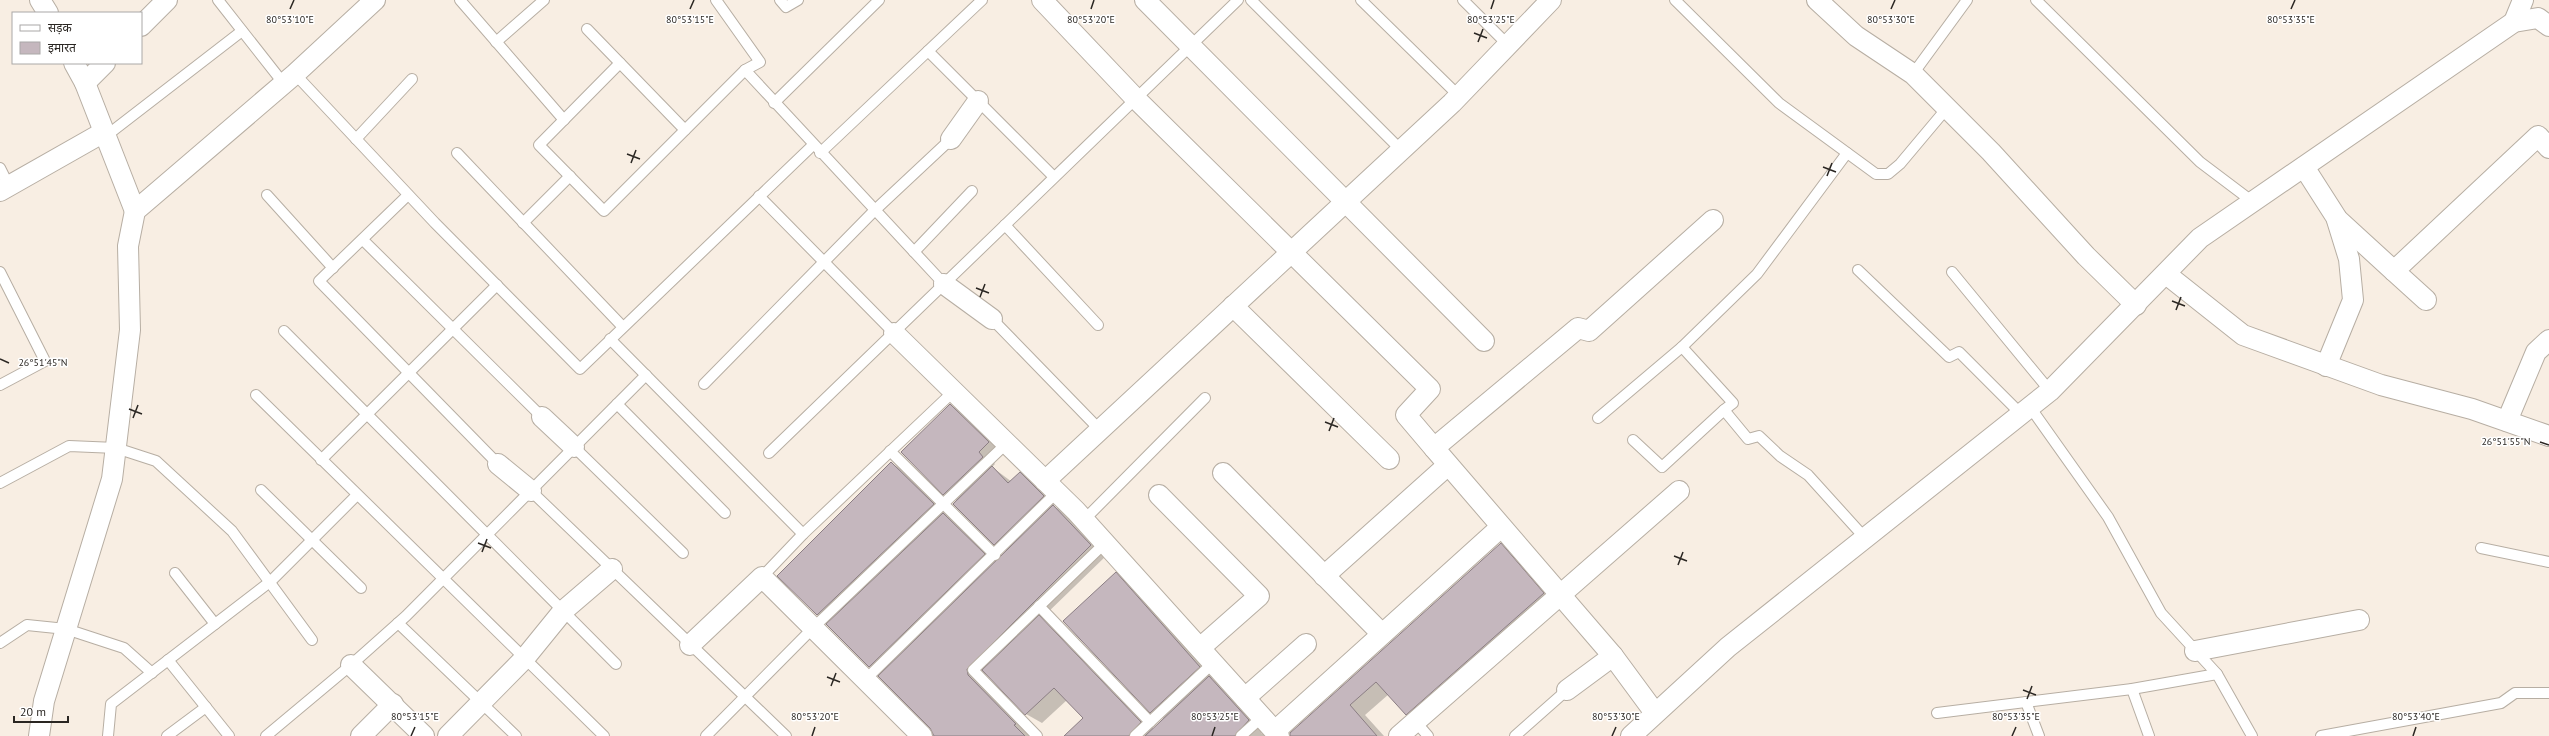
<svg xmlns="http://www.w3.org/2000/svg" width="2549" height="736" font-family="'PT Sans','Noto Sans Devanagari',sans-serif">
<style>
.shadow{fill:#0003}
.building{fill:#c5b7be;stroke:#8b7e84}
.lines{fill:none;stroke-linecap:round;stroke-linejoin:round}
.lane-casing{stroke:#b7aea3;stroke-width:12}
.street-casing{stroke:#b7aea3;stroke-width:22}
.lane{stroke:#fff;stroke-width:10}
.street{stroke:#fff;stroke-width:20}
.ticks{fill:none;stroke:#2a2622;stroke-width:1.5}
.ticks-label{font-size:10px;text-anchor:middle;fill:#2a2622;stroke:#fff;stroke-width:3;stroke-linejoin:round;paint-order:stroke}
</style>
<rect width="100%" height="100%" fill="#f8eee3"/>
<g class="shadow">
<polygon points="950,405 963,412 1000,449 990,459 995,464 992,467 1012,482 1020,474 1033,481 1056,503 1053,506 1070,515 1107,555 1042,618 1056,626 1154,729 1164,719 1151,712 1116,573 1132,583 1215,676 1212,679 1225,687 1265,730 1261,733 1267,736 1065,736 1084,718 1067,700 1042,723 1026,714 986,673 983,681 1033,736 937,736 880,676 882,674 870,666 830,622 817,615 891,463 907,473 950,514 947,516 960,523 997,561 1007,551 994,544 957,501 944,494"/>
<polygon points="1501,544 1517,554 1560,603 1423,723 1407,714 1389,694 1365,715 1384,736 1291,736"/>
</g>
<g class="building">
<polygon points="950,404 989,442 979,452 983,457 943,495 901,452"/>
<polygon points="891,462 934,504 817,615 777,576"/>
<polygon points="992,466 1008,483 1020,472 1044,496 994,545 953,504"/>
<polygon points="1053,505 1091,545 967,669 968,675 1016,724 1014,725 1025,736 934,736 930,728 878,676"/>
<polygon points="943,513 985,554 869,667 826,624"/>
<polygon points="1501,543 1544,593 1406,715 1376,682 1350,705 1377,736 1290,736 1290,733"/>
<polygon points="1116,572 1200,667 1150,713 1063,621"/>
<polygon points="1039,615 1141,722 1129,736 1064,736 1083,718 1054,688 1025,715 982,670"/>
<polygon points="1209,676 1249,720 1235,736 1145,736"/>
</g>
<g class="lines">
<defs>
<g id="lane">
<polyline points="218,0 284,84"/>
<polyline points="460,0 564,120"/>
<polyline points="780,0 786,7 798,0"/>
<polyline points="1251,0 1401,150"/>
<polyline points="1361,0 1459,96"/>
<polyline points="1463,0 1508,45"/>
<polyline points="1675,0 1779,103 1876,174 1888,174 1900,164 1947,108"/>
<polyline points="2036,0 2200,162 2253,202"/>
<polyline points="587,29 685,130"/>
<polyline points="496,42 544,0"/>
<polyline points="928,51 1054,177"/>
<polyline points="620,63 539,145 604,211 745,70 760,62 716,0"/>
<polyline points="745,70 944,284"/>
<polyline points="295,74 435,223 580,369 813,145"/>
<polyline points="1913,74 1967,0"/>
<polyline points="774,103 879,0"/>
<polyline points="106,136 242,31"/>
<polyline points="356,139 412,79"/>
<polyline points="457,153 622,326"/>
<polyline points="820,153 982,0"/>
<polyline points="0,168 9,186"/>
<polyline points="267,195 333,268"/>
<polyline points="408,195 319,281 498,464"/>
<polyline points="759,196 894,333"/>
<polyline points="523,223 570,176"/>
<polyline points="1005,225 1098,325"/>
<polyline points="363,240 542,417"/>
<polyline points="914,252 972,191"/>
<polyline points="1858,270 1949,357 1959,352 2021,414"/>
<polyline points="0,272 45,361 0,385"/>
<polyline points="1952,272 2050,391"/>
<polyline points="992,319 1100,430"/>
<polyline points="284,331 616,664"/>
<polyline points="610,339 803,534"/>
<polyline points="1682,347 1733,403 1724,410"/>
<polyline points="704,384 874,211 951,139"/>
<polyline points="256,395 604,736"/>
<polyline points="617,404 725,513"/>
<polyline points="2030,407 2108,517 2161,613 2217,674 2252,736"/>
<polyline points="1598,418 1682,347 1757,274 1847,153"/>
<polyline points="1633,440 1662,467 1724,410 1748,439 1759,436 1780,456 1808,475 1865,538"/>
<polyline points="574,447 683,553"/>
<polyline points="890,451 995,555"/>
<polyline points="769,453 1238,0"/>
<polyline points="321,460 497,285"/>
<polyline points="0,483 69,446 116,448 156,461 232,531 312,640"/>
<polyline points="261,490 361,588"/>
<polyline points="531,491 786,736"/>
<polyline points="1084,520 1205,398"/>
<polyline points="2481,548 2549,562"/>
<polyline points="175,573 215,624"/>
<polyline points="762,577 803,534 954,391"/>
<polyline points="1039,606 1150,722"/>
<polyline points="398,623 516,736"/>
<polyline points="0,643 27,625 66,629 124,648 152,673"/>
<polyline points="168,660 229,736"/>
<polyline points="865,680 1057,492"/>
<polyline points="2132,689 2149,736"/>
<polyline points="2026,702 2039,736"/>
<polyline points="1937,713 2132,689 2217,674"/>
<polyline points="1415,721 1428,736"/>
<polyline points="108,736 111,704 271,581 356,496"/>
<polyline points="167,736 206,707"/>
<polyline points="266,736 351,665 406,616 646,375"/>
<polyline points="706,736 813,628 1007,443"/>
<polyline points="1037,736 973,670 1105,543"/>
<polyline points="1135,736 1213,663"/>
<polyline points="1241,736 1262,717"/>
<polyline points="1515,736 1567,690"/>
<polyline points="2321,736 2501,703 2515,693 2549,693"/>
</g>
<g id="street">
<polyline points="40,0 48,13"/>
<polyline points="1042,0 1136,99 1430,389 1406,415 1434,448"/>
<polyline points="1145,0 1484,341"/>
<polyline points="1817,0 1856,36 1913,74 1991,152 2086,256 2136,305"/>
<polyline points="2514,22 2523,0"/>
<polyline points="141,26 167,0"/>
<polyline points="74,63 85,83 135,211"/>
<polyline points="85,83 105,63"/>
<polyline points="951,139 978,101"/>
<polyline points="2304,167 2336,217 2349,259 2353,300 2326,366"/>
<polyline points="0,191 104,132"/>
<polyline points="2337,219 2394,271"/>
<polyline points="2166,274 2243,335 2381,385 2472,409 2549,436"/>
<polyline points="944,284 992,319"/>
<polyline points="2426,300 2394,271 2538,136 2549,148"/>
<polyline points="1233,306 1389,459"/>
<polyline points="894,333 1076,511 1279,736"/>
<polyline points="542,417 574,447"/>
<polyline points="2507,421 2536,352 2549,340"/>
<polyline points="498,464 531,491"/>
<polyline points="1223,473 1382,634"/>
<polyline points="1045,481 1452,103 1551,0"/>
<polyline points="1159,495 1259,596 1200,648"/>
<polyline points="1324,576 1448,465"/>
<polyline points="690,645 762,577 922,736"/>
<polyline points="2195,651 2359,620"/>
<polyline points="351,665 424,736"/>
<polyline points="1567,690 1613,656"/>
<polyline points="1245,698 1306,644"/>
<polyline points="1655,713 1613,656 1434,448 1578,328 1589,331 1713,220"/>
<polyline points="1275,731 1501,527"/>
<polyline points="39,736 44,701 112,479 130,330 128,246 135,211 295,74 375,0"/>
<polyline points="361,736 393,704"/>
<polyline points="448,736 524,659 563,611 612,569"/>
<polyline points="1399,736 1679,491"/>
<polyline points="1631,736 1728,647 2050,391 2200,238 2514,22 2538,18 2549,26"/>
</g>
</defs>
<use href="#lane" class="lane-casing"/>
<use href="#street" class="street-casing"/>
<use href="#lane" class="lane"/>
<use href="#street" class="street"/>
</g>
<path class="ticks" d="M 290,9 L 294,0M 690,9 L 694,0M 1091,9 L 1094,0M 1491,9 L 1494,0M 1891,9 L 1895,0M 2291,9 L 2295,0M 1474,33 L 1487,38M 1478,42 L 1483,29M 627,154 L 640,159M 631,163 L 636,150M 1823,167 L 1836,172M 1827,176 L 1832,163M 976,288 L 989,293M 980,297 L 985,284M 2172,301 L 2185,306M 2176,310 L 2181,297M 0,359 L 9,363M 129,409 L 142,414M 133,418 L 138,405M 1325,422 L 1338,427M 1329,431 L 1334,418M 2540,442 L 2549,445M 478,543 L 491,548M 482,552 L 487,539M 1674,556 L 1687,561M 1678,565 L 1683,552M 827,677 L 840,682M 831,686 L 836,673M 2023,690 L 2036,695M 2027,699 L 2032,686M 411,736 L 415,727M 812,736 L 815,727M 1212,736 L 1215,727M 1612,736 L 1616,727M 2012,736 L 2016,727M 2413,736 L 2416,727"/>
<g class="ticks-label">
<text x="2291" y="23">80°53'35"E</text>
<text x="290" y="23">80°53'10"E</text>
<text x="690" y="23">80°53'15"E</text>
<text x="1091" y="23">80°53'20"E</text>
<text x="1491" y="23">80°53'25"E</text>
<text x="1891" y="23">80°53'30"E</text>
<text x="43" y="366">26°51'45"N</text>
<text x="2506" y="445">26°51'55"N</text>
<text x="415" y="720">80°53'15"E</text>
<text x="815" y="720">80°53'20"E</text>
<text x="1215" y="720">80°53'25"E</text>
<text x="1616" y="720">80°53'30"E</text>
<text x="2016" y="720">80°53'35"E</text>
<text x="2416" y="720">80°53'40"E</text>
</g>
<rect x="12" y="12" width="130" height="52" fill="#ffffff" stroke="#aaa8a7"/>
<rect x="20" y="25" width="20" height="6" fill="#ffffff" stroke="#aaa8a7"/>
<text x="48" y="32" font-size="12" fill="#2a2622">सड़क</text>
<rect x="20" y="42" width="20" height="12" fill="#c5b7be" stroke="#aaa8a7"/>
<text x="48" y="52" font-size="12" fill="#2a2622">इमारत</text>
<path d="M14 716v6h54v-6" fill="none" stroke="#2a2622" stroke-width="2"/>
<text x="20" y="716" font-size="12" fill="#2a2622" stroke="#ffffff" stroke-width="3" paint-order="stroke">20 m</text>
</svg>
